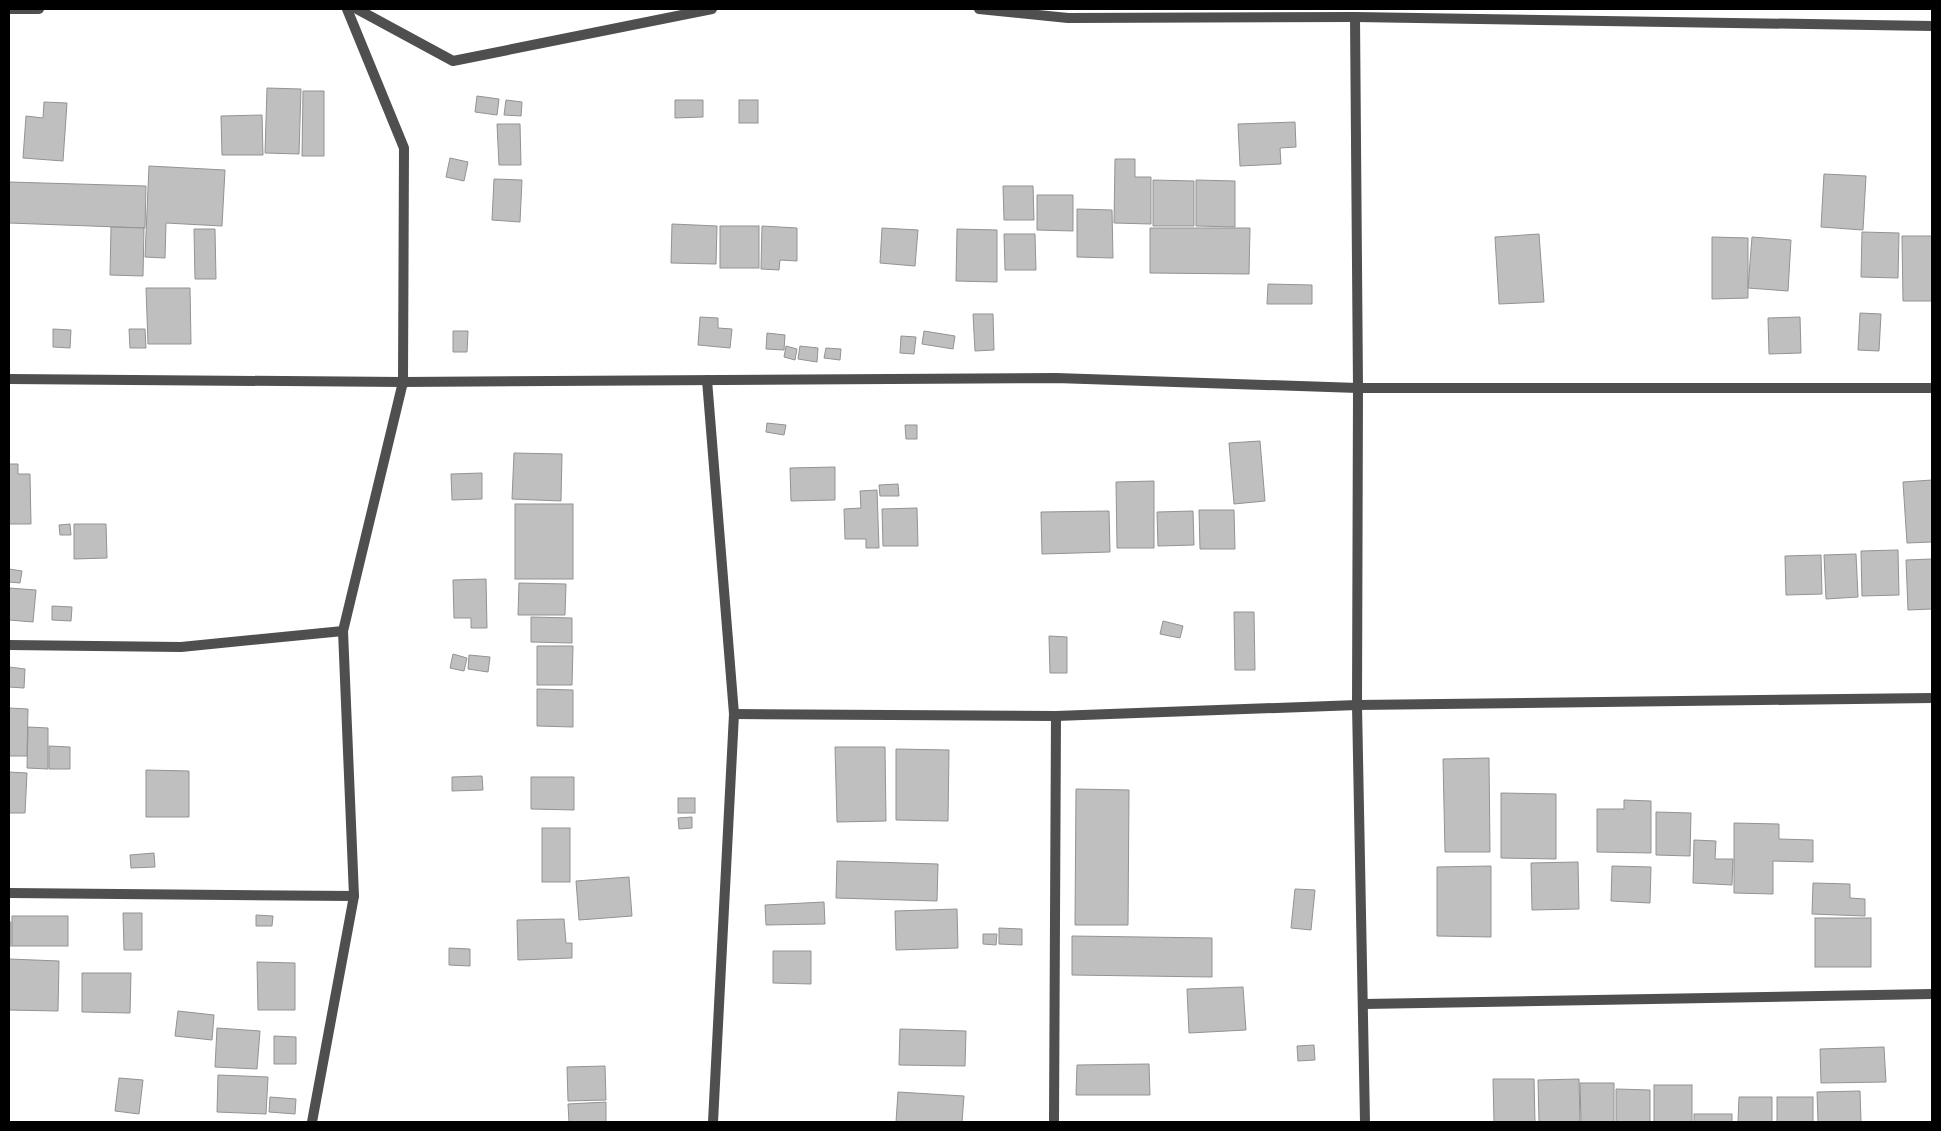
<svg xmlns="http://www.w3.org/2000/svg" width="1941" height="1131" font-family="Arial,sans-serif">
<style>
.building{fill:#bfbfbf;stroke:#939393}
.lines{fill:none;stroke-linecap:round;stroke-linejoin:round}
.street{stroke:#4f4f4f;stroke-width:10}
</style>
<rect width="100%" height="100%" fill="#fff"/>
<g class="building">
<polygon points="267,88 301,89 299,154 265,153"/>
<polygon points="303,91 324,91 324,156 302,156"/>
<polygon points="477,96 499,99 497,115 475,112"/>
<polygon points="506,100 522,102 521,116 504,115"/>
<polygon points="675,100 703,100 703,117 675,118"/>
<rect x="739" y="100" width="19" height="23"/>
<polygon points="44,102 67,103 63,161 23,158 26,116 43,118"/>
<polygon points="262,115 263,155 222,155 221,116"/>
<polygon points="1295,122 1296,147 1280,148 1281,164 1240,166 1238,124"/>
<polygon points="497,124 520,124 521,165 499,165"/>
<polygon points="450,158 468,162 464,181 446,177"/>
<polygon points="1115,159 1135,159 1135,177 1151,177 1151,224 1114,223"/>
<polygon points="149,166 225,170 222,226 166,223 165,258 145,257"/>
<polygon points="1824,174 1866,176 1863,230 1821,227"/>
<polygon points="494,179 522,180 520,222 492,220"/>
<polygon points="1153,180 1194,181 1194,226 1153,226"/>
<polygon points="1196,180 1235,181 1235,227 1196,226"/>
<polygon points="9,182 146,186 145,228 9,223"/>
<polygon points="1003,186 1033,186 1034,220 1004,220"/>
<polygon points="1037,195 1073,195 1073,231 1037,230"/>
<polygon points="1077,209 1112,210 1113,258 1077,257"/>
<polygon points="672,224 717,226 716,264 671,263"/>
<rect x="720" y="226" width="39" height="42"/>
<polygon points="762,226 797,228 797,261 780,260 779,270 761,269"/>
<polygon points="111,227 144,228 143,276 110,275"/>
<polygon points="882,228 918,230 915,266 880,263"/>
<polygon points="1150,228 1250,228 1249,274 1150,273"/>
<polygon points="194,229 215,229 216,279 195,279"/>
<polygon points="957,229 997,230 997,282 956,281"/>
<polygon points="1862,232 1899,233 1898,278 1861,277"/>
<polygon points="1004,234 1035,234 1036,270 1005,270"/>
<polygon points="1539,234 1544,302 1499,304 1495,237"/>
<polygon points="1902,236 1932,236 1932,301 1903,301"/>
<polygon points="1712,237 1748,238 1748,298 1712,299"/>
<polygon points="1752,237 1791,240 1788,291 1748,288"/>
<polygon points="1268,284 1312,285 1312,304 1267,304"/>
<polygon points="146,288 190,288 191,344 148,344"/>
<polygon points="1860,313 1881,314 1879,351 1858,350"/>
<polygon points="973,314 993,314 994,350 975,351"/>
<polygon points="700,317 718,318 718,328 732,329 730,348 698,345"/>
<polygon points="1800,317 1801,353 1769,354 1768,318"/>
<polygon points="53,329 71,330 70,348 53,347"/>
<polygon points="129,329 145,329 146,348 130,348"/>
<polygon points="453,331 468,331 467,352 453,352"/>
<polygon points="924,331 955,336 953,349 922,344"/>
<polygon points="767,333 785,335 784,350 766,349"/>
<polygon points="901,336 916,337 914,354 900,353"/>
<polygon points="786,346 797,349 795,360 784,357"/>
<polygon points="800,346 818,348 817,362 798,359"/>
<polygon points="826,348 841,349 840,360 824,358"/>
<polygon points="767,423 786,425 784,435 766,432"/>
<polygon points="905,425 917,425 917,439 906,439"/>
<polygon points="1260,441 1265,501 1234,504 1229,443"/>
<polygon points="514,453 562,454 561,501 512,499"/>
<polygon points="9,464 18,464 18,474 30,474 31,524 9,524"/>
<polygon points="835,467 835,500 791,501 790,468"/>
<polygon points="482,473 482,499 452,500 451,474"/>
<polygon points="1932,480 1932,542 1907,543 1903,482"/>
<polygon points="1154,481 1154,548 1117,548 1116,482"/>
<polygon points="898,484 899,496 880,496 879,485"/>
<polygon points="877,490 879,548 866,548 866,539 845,539 844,509 861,508 860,491"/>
<rect x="515" y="504" width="58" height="75"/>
<polygon points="917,508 918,546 883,546 882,509"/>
<polygon points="1199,510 1234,510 1235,549 1200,549"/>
<polygon points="1109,511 1110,552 1042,554 1041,512"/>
<polygon points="1193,511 1194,545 1158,546 1157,512"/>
<polygon points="70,524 71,535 60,535 59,525"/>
<polygon points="74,524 106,524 107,558 74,559"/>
<polygon points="1898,550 1899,595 1862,596 1861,551"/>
<polygon points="1856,554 1858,597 1826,599 1824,555"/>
<polygon points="1821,555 1822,594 1786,595 1785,556"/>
<polygon points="1932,559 1932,609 1908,610 1906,560"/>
<polygon points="9,569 22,571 20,583 9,582"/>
<polygon points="486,579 487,628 471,628 471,618 454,618 453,580"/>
<polygon points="519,583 566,584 565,615 518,615"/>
<polygon points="9,588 36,590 33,622 9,620"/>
<polygon points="52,606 72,607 71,621 52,620"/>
<polygon points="1234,612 1254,612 1255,670 1235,670"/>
<polygon points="531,617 572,618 572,643 531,642"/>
<polygon points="1163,621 1183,626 1180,638 1160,634"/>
<polygon points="1049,636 1067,637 1067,673 1050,673"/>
<polygon points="537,646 573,646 572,685 537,685"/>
<polygon points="453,654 467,658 464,671 450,668"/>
<polygon points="469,655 490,657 488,672 468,669"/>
<polygon points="9,667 25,669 24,688 9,687"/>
<polygon points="537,689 573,690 573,727 537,726"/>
<polygon points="9,708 28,709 27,756 9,756"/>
<polygon points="28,727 48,728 48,769 27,768"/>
<polygon points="49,746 70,747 70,769 49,769"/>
<polygon points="835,747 885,747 886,821 837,822"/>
<polygon points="896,749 949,750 948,821 896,820"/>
<polygon points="1489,758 1490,852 1445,852 1443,759"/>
<polygon points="146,770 189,771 189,817 146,817"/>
<polygon points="9,772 27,773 25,813 9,813"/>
<polygon points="482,776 483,790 452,791 452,777"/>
<polygon points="531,777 574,777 574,810 531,809"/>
<polygon points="1076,789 1129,790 1128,925 1075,925"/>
<polygon points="1501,793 1556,794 1556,859 1501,858"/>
<rect x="678" y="798" width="17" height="15"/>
<polygon points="1624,800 1651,801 1651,853 1597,852 1597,809 1624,809"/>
<polygon points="1656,812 1691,813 1690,856 1656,855"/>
<polygon points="692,817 692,828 679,829 678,818"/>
<polygon points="1734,823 1779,824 1779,839 1813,840 1813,862 1773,861 1773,894 1734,893"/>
<rect x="542" y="828" width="28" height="54"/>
<polygon points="1694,840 1716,841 1715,859 1733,859 1732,885 1693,883"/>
<polygon points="154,853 155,867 131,868 130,855"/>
<polygon points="837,861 938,864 937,901 836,898"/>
<polygon points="1578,862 1579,909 1532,910 1531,863"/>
<polygon points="1491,866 1491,937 1437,936 1437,867"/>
<polygon points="1612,866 1651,867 1650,903 1611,901"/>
<polygon points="629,877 632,916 579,920 576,881"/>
<polygon points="1813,883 1850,884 1850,898 1865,899 1865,916 1812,914"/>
<polygon points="1295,889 1315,890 1311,930 1291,928"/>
<polygon points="824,902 825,924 766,925 765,905"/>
<polygon points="957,909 958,948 896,950 895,911"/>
<polygon points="123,913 142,913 142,950 124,950"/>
<polygon points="256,915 273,916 272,926 256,926"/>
<rect x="12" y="916" width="56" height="30"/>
<rect x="1815" y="918" width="56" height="49"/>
<polygon points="564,919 566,943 572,943 572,958 518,960 517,920"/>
<rect x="9" y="922" width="2" height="24"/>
<polygon points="999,928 1022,929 1022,945 999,944"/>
<polygon points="983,934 997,934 996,945 983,944"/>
<polygon points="1072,936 1212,938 1212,977 1072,975"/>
<polygon points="449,948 470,949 470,966 449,965"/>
<polygon points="773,951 811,951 811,984 773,983"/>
<polygon points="9,959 59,961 58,1011 9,1010"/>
<polygon points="257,962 295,963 295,1010 258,1010"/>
<polygon points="82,973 131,973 130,1013 82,1012"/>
<polygon points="1243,987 1246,1030 1189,1033 1187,989"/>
<polygon points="178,1011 214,1015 212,1040 175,1036"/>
<polygon points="217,1028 260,1031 257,1069 215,1067"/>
<polygon points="900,1029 966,1031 965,1066 899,1065"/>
<polygon points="274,1036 296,1037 296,1064 274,1064"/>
<polygon points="1314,1045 1315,1060 1298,1061 1297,1046"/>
<polygon points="1884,1047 1886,1082 1821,1083 1820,1049"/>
<polygon points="1149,1064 1150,1095 1076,1095 1077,1065"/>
<polygon points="605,1066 606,1100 568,1101 567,1067"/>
<polygon points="218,1075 268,1077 266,1114 217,1112"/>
<polygon points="119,1078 143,1080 139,1114 115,1111"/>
<polygon points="1493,1079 1534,1079 1535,1122 1494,1122"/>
<polygon points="1579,1079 1580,1122 1539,1122 1538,1080"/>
<polygon points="1580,1083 1614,1083 1614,1122 1581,1122"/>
<rect x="1654" y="1085" width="38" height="37"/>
<polygon points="1616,1089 1650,1090 1650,1122 1616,1122"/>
<polygon points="1860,1091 1861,1122 1818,1122 1817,1092"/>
<polygon points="898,1092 964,1096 962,1122 896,1122"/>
<polygon points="270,1097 296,1099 295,1114 269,1112"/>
<polygon points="1739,1097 1772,1097 1772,1122 1738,1122"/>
<rect x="1777" y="1097" width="36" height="25"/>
<polygon points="606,1102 606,1122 569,1122 568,1104"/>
<rect x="1694" y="1114" width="38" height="8"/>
</g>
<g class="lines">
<g class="street">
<polyline points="9,9 39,9"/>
<polyline points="357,9 453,61 712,9"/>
<polyline points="979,9 1068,18 1355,17 1932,26"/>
<polyline points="1355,17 1358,388 1357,705 1365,1122"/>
<polyline points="9,379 403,382 1056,378 1358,388 1932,388"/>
<polyline points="707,380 734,714 713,1122"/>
<polyline points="9,645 181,647 343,631"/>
<polyline points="734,714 1056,716 1357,705 1932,698"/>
<polyline points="9,893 354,896"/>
<polyline points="1364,1004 1932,994"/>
<polyline points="312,1122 354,896 343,631 403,382 404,148 347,9"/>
<polyline points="1054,1122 1056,716"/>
</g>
</g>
<rect width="1941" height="1131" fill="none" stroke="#000000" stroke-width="20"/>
</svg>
